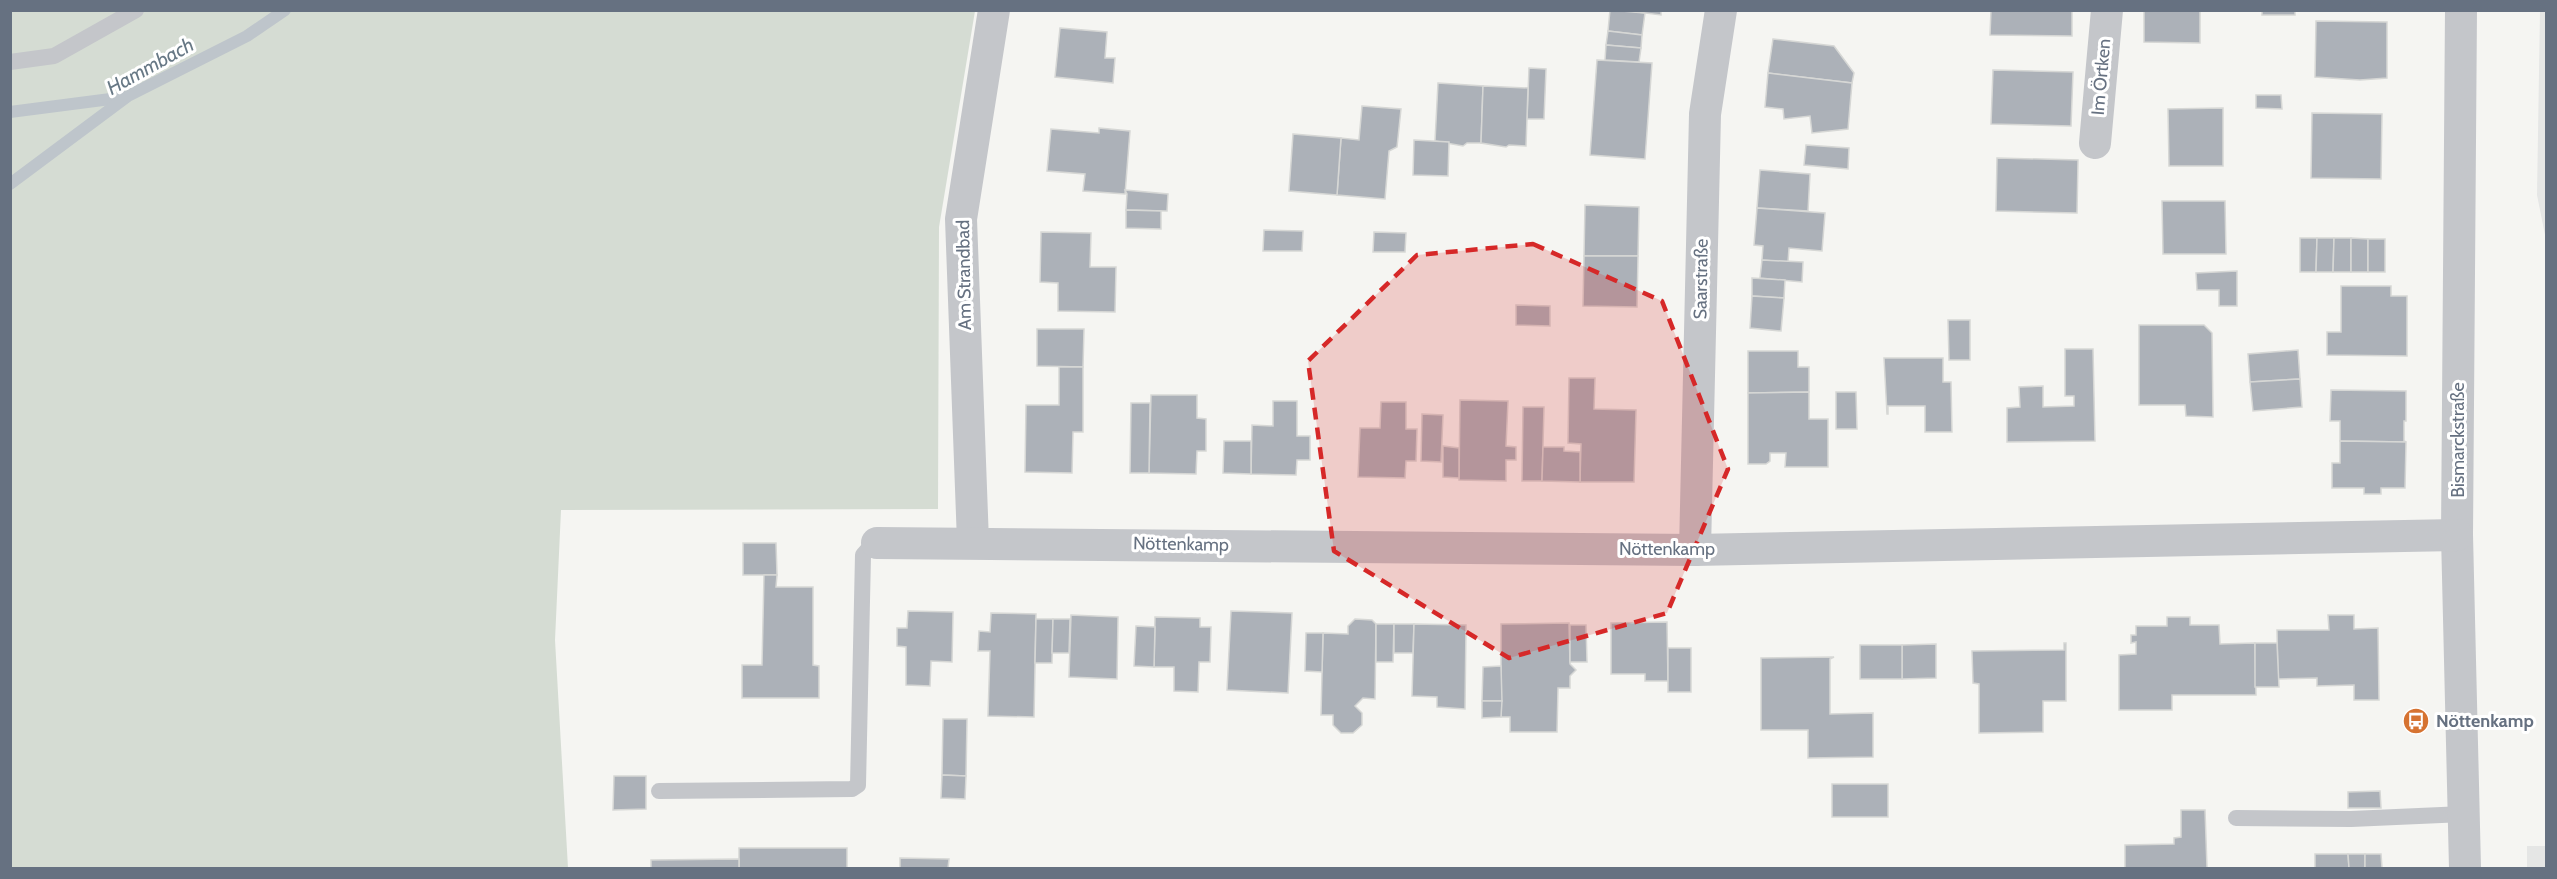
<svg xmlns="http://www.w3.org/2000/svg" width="2557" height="879" font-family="Cabin,sans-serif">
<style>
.built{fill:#e5e6e5}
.green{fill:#d5dcd3}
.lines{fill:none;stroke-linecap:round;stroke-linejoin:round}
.stream{stroke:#bec5cb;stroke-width:12}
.building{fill:#acb1b8;stroke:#d6d7d5;stroke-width:1.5}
.lane{stroke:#c4c6ca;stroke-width:16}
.street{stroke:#c4c6ca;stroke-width:32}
.marked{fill:#d62828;fill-opacity:0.2;stroke:#d62828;stroke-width:4.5;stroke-dasharray:12 8;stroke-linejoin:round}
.labels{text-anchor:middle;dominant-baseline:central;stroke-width:6;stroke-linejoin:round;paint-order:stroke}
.street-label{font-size:18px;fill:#667181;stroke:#fff}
.poi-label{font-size:18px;font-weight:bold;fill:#667181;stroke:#fff;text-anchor:start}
.water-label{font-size:20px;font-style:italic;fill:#677885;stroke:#fff}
</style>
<rect width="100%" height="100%" fill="#f5f5f2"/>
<g class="built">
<polygon points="2546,10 2546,240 2537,195 2540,11"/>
<rect x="2527" y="846" width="19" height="22"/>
</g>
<polygon class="green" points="10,11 975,11 939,227 938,509 561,510 555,640 568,868 11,868"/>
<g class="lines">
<g class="stream">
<polyline points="10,112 126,97"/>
<polyline points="10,184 128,96 247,36 285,10"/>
</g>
</g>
<g class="building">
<polygon points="1610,10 1645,13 1642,35 1608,31"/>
<polygon points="1622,10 1661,10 1661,15"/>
<polygon points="1991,10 2072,10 2072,36 1990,35"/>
<polygon points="2144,10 2200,10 2200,43 2144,42"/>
<rect x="2262" y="10" width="33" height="5"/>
<polygon points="2316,21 2387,22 2387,78 2360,80 2315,77"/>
<polygon points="1060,28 1107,32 1105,58 1115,58 1113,83 1055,77"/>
<polygon points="1608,31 1642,35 1641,48 1606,45"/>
<polygon points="1773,39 1834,46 1854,73 1852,83 1768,73"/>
<polygon points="1606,45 1641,48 1639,62 1605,60"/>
<polygon points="1597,60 1652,63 1645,159 1590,155"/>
<polygon points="1529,68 1546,69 1544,119 1527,119"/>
<polygon points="1993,70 2073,72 2071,126 1991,124"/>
<polygon points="1768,73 1852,83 1848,129 1812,133 1810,116 1784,119 1783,109 1765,107"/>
<polygon points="1438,83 1483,86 1481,143 1467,143 1463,146 1435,141"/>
<polygon points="1483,86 1528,88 1526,146 1509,145 1506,147 1481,143"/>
<polygon points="2256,95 2281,95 2282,109 2256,108"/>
<polygon points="1362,106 1401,109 1397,147 1389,151 1385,199 1337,195 1341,138 1359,140"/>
<polygon points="2223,108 2223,166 2169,166 2168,109"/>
<polygon points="2312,113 2382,114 2381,179 2311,178"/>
<polygon points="1099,128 1130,131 1125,194 1083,191 1085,174 1047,171 1051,129 1099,133"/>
<polygon points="1293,134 1341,138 1337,195 1289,191"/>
<polygon points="1414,140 1449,142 1448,176 1413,175"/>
<polygon points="1806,145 1849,148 1848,169 1804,165"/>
<polygon points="1997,158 2078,160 2077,213 1996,211"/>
<polygon points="1760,170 1810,174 1808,211 1757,208"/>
<polygon points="1125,190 1168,194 1167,211 1126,210 1127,194"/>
<polygon points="2162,201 2225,201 2226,254 2163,254"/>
<polygon points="1585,205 1639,207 1638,256 1584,256"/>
<polygon points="1757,208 1825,213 1822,251 1789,248 1788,262 1762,260 1763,246 1754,245"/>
<polygon points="1126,210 1161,211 1161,229 1126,228"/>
<polygon points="1264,230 1303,231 1302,251 1263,251"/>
<polygon points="1041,232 1091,233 1090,267 1116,267 1115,312 1058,311 1058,283 1040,282"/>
<polygon points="1374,232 1406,233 1405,252 1373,252"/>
<polygon points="2300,238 2317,238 2316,272 2300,272"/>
<polygon points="2317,238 2334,238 2333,272 2316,272"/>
<polygon points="2334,238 2351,238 2351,272 2333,272"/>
<polygon points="2351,238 2368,239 2368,272 2351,272"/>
<rect x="2368" y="239" width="17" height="33"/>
<polygon points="1584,256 1638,256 1637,307 1583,306"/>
<polygon points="1762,260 1803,262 1802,282 1760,278"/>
<polygon points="2237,271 2237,306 2219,306 2219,290 2197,290 2196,273"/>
<polygon points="1752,278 1785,280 1784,298 1752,296"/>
<polygon points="2341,286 2391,286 2391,296 2407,296 2407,356 2327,355 2327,332 2341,332"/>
<polygon points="1752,296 1784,298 1781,331 1750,328"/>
<polygon points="1516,305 1550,306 1550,326 1516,325"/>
<polygon points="1948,320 1970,320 1970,360 1949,360"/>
<polygon points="2139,325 2204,325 2212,333 2213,417 2186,416 2185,405 2139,405"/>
<polygon points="1037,329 1084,329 1083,367 1037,366"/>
<polygon points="2065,349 2093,349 2095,441 2007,442 2007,408 2020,407 2019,387 2043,386 2043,407 2074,406 2074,396 2065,396"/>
<polygon points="2298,350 2300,379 2250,382 2248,354"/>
<polygon points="1748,351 1798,351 1798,367 1809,367 1809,392 1748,393"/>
<polygon points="1884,358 1943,358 1943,382 1951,382 1952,432 1925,432 1925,406 1888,406 1888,414 1887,414"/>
<polygon points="1059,367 1083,367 1083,432 1073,432 1072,473 1025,472 1026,405 1059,405"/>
<polygon points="1569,378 1595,378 1594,409 1636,410 1634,482 1580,482 1581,444 1568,443"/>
<polygon points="2300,379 2302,407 2253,411 2250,382"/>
<polygon points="2331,390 2406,391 2406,421 2404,421 2404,441 2406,442 2340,441 2340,421 2330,421"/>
<polygon points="1809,392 1809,419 1828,419 1828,467 1785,467 1786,453 1770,453 1770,461 1766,464 1748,464 1748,393"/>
<polygon points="1836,392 1856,392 1857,429 1836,429"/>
<polygon points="1151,395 1197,395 1197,418 1206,419 1206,451 1197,451 1196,474 1149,473"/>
<polygon points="1460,400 1508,401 1506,446 1516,447 1516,460 1506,460 1506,481 1459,480"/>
<polygon points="1273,401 1297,401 1297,436 1310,436 1310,460 1297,460 1296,475 1251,474 1252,425 1273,426"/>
<polygon points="1381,402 1406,402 1406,429 1417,429 1416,461 1406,461 1405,478 1358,477 1360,428 1380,428"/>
<polygon points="1131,403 1150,403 1149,473 1130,473"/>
<polygon points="1523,407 1544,407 1542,481 1522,481"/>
<polygon points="1422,414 1443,415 1441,462 1421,461"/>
<polygon points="1224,441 1251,441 1251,474 1223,473"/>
<polygon points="2340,441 2406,442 2405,488 2381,488 2381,494 2364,494 2364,488 2332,488 2332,463 2340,463"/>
<polygon points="1443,446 1459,448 1459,478 1443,477"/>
<polygon points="1543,447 1564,447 1564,451 1580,452 1580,482 1542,481"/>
<polygon points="743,543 776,543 777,575 743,575"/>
<polygon points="764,575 777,575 776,587 813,587 813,665 819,666 819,698 742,698 742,665 762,665"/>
<polygon points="908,611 953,612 952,662 931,661 930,686 906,685 906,647 897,646 897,628 907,628"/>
<polygon points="1231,611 1292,613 1288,693 1227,690"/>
<polygon points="991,613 1036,614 1034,717 988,716 990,651 978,651 979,631 990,632"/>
<polygon points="1071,615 1118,617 1117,679 1069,677"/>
<polygon points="2328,615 2354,615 2354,629 2378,628 2379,700 2354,700 2354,685 2317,686 2317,678 2278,679 2277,630 2329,630"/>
<polygon points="1155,617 1200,618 1200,627 1211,627 1210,662 1199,662 1198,692 1174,691 1174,667 1154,667"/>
<polygon points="2167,617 2190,617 2190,625 2219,625 2220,644 2255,643 2256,695 2172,695 2172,710 2119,710 2119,655 2136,654 2136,642 2131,643 2131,635 2136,635 2136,626 2167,626"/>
<polygon points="1036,619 1053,619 1052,663 1035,663"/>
<polygon points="1053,619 1070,619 1069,653 1052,653"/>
<polygon points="1355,619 1372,620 1376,624 1375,699 1363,698 1355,706 1362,713 1362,725 1353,733 1341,733 1333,725 1333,715 1321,715 1323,633 1348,634 1348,626"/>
<polygon points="1667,622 1668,681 1645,681 1645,674 1611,674 1611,623"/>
<polygon points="1569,623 1570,664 1576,670 1570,676 1570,688 1558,688 1557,732 1510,732 1510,717 1501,717 1501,624"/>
<polygon points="1376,624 1394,624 1393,662 1376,662"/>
<polygon points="1394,624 1414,624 1413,653 1394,653"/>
<polygon points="1414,624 1466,625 1465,709 1437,707 1437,697 1412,696"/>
<polygon points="1570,625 1586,625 1587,662 1570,662"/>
<polygon points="1136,626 1155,627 1154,667 1134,666"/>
<polygon points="1306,633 1323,633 1322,672 1305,671"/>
<polygon points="2064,643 2066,643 2066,701 2043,701 2043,732 1979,733 1979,684 1973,683 1972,651 2064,650"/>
<polygon points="2255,643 2277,643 2279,687 2255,687"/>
<polygon points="1936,644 1936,678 1902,679 1902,645"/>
<rect x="1860" y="645" width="42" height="34"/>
<rect x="1668" y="648" width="23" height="44"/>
<polygon points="1834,657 1830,659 1830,714 1873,713 1873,757 1808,758 1808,730 1761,730 1761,658"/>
<polygon points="1501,666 1502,701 1482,701 1483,667"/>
<polygon points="1482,701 1502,701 1501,717 1482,718"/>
<polygon points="943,719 967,719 966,776 942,775"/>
<polygon points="942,775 966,776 965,799 941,798"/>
<polygon points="614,776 646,776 646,809 613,810"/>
<rect x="1832" y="784" width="56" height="33"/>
<polygon points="2380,791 2381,808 2348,808 2348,792"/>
<polygon points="2181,810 2205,810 2207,868 2125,868 2125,845 2174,844 2174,838 2181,837"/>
<rect x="739" y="848" width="108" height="20"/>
<polygon points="2315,854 2348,854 2349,868 2315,868"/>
<polygon points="2348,854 2365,854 2365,868 2349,868"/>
<polygon points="2365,854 2381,854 2382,868 2365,868"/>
<polygon points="900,858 949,859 948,868 900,868"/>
<polygon points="739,859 739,868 651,868 651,860"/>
</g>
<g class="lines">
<g class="lane">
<polyline points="10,62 54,56 136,10"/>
<polyline points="659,791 852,789 858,785 863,555 870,547 877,543"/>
<polyline points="2236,818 2351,819 2464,814"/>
</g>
<g class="street">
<polyline points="2461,10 2457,535 2465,868"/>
<polyline points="2095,143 2107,10"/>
<polyline points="973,542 961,219 994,10"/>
<polyline points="877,543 1695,550 2457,535"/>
<polyline points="1695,550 1705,114 1721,10"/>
</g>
</g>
<path class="marked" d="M 1533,244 L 1662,301 L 1728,469 L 1667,613 L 1509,658 L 1334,551 L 1308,361 L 1417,255 Z"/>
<defs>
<symbol id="bus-disc" viewBox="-11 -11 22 22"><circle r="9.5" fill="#d67331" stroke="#fff"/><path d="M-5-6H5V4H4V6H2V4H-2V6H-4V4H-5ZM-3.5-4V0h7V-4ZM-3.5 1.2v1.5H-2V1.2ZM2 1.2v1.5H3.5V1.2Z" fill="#fff"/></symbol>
</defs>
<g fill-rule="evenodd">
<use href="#bus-disc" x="2401" y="706" width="30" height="30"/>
</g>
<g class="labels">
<g class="street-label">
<text transform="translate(2101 77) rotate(-85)">Im Örtken</text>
<text transform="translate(964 275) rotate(-91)">Am Strandbad</text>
<text transform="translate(1701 279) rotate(-89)">Saarstraße</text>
<text transform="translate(2458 440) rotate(-90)">Bismarckstraße</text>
<text transform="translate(1181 544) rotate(1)">Nöttenkamp</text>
<text x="1667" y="549">Nöttenkamp</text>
</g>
<g class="poi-label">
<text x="2436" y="721">Nöttenkamp</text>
</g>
<g class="water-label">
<text transform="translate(150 66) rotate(-29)">Hammbach</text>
</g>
</g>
<rect width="2557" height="879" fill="none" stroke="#667181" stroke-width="24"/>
</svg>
